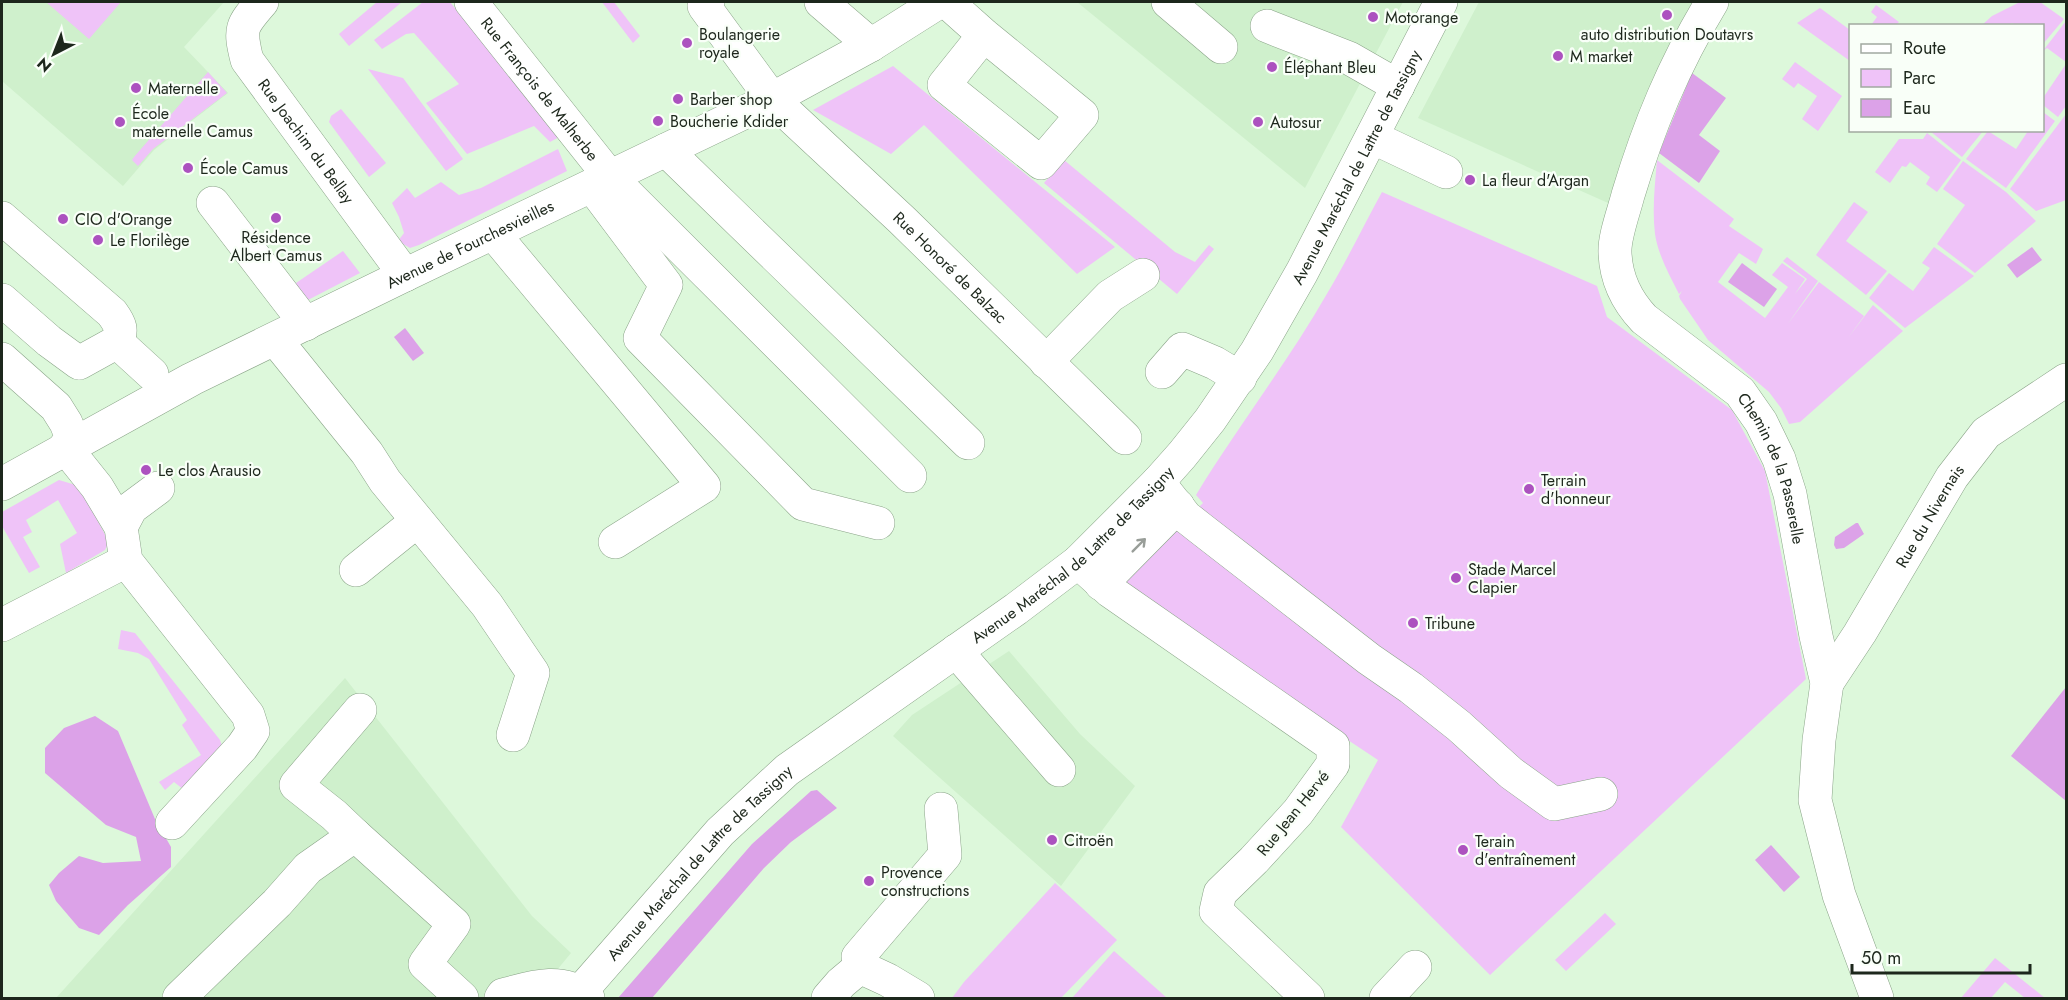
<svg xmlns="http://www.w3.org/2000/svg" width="2068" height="1000" font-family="Jost,sans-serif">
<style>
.built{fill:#cff0cc}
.green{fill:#efc3f8}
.water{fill:#dca2e8}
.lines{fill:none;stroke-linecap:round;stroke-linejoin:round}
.minor-casing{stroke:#8aa488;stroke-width:34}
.major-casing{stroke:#8aa488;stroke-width:34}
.minor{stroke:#fff;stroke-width:33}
.major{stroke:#fff;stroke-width:33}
.oneway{stroke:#999e99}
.poi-dot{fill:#ac52bf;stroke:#f9fff8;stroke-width:2}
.labels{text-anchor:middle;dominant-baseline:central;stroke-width:4.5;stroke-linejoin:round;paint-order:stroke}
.poi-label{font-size:16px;fill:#1d271c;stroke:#f9fff8;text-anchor:start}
.street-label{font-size:16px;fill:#1d271c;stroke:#f9fff8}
</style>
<rect width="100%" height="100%" fill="#ddf8db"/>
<g class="built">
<polygon points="2,2 224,2 184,47 228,93 154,150 123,186 2,81"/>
<polygon points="1077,2 1403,2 1305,188"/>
<polygon points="1479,2 1700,2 1617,207 1418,118"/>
<polygon points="1009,651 1080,734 1135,786 1061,886 893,736 912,715"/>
<polygon points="345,678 532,916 571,953 534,998 56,998"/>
</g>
<g class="green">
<polygon points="46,2 121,2 89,39"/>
<polygon points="377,2 402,2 349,46 339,34"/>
<polygon points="423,2 450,2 561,136 550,142 534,126 467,154 426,103 459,84 414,33 406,34 382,49 374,40"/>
<polygon points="602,2 614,2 640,36 633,43"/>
<polygon points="2020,2 2040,2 2064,19 2043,44 2042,26 2015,25 2012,23 2009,25 1982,25 1992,16"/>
<polygon points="1876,5 1899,22 1896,25 1871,25 1877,17 1871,12"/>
<polygon points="1820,8 1850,30 1850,61 1797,23"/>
<polygon points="2066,21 2066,62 2047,48 2042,52"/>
<polygon points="1795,62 1842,96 1818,131 1802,119 1817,96 1798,83 1794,88 1782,79"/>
<polygon points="2066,64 2066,106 2058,117 2043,105 2043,98"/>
<polygon points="893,66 1115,247 1077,274 924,125 891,154 813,110"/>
<polygon points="368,69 403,78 463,159 446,171"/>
<polygon points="208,72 227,93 153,149 138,166 132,160 134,157"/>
<polygon points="341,109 386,163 369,177 329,122 331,116"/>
<polygon points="2043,112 2055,121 2006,188 1966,159 1988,131 2016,149 2028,131 2042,130"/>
<polygon points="2066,114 2066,200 2036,211 2010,189"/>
<polygon points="1930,131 1983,131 1962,157"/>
<polygon points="1927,133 1961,160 1937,192 1926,184 1930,177 1910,162 1906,167 1902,166 1890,183 1875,172 1899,139 1923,139"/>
<polygon points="558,149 567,171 419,245 410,248 398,241 404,233 399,217 392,203 407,188 415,198 441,182 459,195 481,188"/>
<polygon points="1064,160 1175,252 1195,262 1209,245 1214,249 1177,294 1044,183"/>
<path d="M 1657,160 L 1734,219 L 1729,226 L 1763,249 L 1756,264 L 1739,253 L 1718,282 L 1765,318 L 1788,287 L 1772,275 L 1782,263 L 1805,279 L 1795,294 L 1807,279 L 1783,261 L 1787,257 L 1818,281 L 1787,325 L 1819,282 L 1864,316 L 1848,338 L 1873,305 L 1903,331 L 1800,422 L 1789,424 L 1781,408 L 1769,392 L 1708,340 L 1680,299 L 1679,296 L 1682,291 L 1679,294 C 1670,276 1658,255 1655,234 C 1652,209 1655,184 1657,160 Z"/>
<polygon points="1963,161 2006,192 2036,221 1975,273 1937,244 1965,205 1943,189"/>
<path d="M 1382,192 L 1597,286 L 1607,317 L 1732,410 L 1765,471 L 1806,679 L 1490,975 L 1341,827 L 1378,760 L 1118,587 L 1203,503 L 1196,495 C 1238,426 1288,362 1328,292 C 1347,260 1364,225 1382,192 Z"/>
<polygon points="1854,202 1868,212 1846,241 1887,271 1866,295 1816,255"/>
<polygon points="1934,247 1974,276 1905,328 1869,298 1889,273 1913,291 1930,268 1922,263"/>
<polygon points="343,251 360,273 306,301 291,290 296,283"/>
<polygon points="59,480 79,486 109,542 105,550 66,573 60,544 77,533 58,500 26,520 32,532 23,537 40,567 29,573 2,526 2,512"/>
<polygon points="121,630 135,633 220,740 223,749 188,793 174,782 165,790 159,782 201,755 182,725 187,720 149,659 138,653 118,649"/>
<polygon points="1055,883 1117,940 1061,998 952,998 964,982"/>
<polygon points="1605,913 1616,924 1566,971 1555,960"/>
<polygon points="1114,951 1167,998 1072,998"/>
<polygon points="1995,958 2045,998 2025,998 2005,982 1991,998 1961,998"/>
</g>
<g class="water">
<polygon points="1692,73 1726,98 1699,135 1720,151 1699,183 1659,153"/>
<polygon points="2032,247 2042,260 2017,278 2007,265"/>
<polygon points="1742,263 1777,289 1764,307 1728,282"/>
<polygon points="405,328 424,353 413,361 394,337"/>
<polygon points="1856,523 1858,523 1864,534 1844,548 1836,549 1834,545 1835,537"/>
<polygon points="2066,687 2066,801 2011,756"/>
<polygon points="95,716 118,731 155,819 171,847 171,867 128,905 99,935 79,928 56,901 49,885 59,873 79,856 103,863 141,861 136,837 106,825 45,773 45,748 64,728"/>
<polygon points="817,790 837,808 791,842 764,868 652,998 618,998 752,844 811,791"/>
<polygon points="1771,845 1800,877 1784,892 1755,860"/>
</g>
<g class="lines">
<defs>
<g id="minor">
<path id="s1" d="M 262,2 C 241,26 239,28 247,60 L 405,275"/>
<path id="s2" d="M 471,2 L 610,177 L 910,476"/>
<path id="s3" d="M 708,2 L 704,6 L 772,99 L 902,220 L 1125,438"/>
<polyline points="821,2 871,45"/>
<polyline points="947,2 984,35 1082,115 1041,163 944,85 984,35"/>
<polyline points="1168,2 1221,47"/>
<path id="s4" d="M 1712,2 C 1674,65 1649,125 1628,195 C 1624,211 1614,237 1615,253 C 1616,279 1627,301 1644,319 L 1740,392 L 1761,422 L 1779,459 L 1790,494 L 1816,636 L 1827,683 L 1819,740 L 1815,800 L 1839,895 L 1877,998"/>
<polyline points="1267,26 1349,58 1398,86"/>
<polyline points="1372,137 1446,172"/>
<polyline points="666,150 968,443"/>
<polyline points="592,186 666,285 640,338 803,504 878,523"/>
<polyline points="213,203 306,324"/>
<path d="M 2,218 L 112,313 C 120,324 123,330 117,342"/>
<polyline points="493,233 704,486 615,542"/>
<polyline points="2,300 49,341 79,363 117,342 152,374"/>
<polyline points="275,339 367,453 385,481 487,605 533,673 513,735"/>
<polyline points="2,359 56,407 66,423 74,443"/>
<polyline points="1046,362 1110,296 1143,275"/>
<polyline points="1162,372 1182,349 1215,363 1240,378"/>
<polyline points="65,447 97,487 121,527 126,561 248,715 253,731 242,747 172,823"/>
<polyline points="1158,482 1186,517 1200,528 1369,659 1411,688 1459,726 1511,773 1554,804 1601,794"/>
<path id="s5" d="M 2,484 L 192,379 L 405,275 L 772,99 L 871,45 L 939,2"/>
<polyline points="121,527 131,508 158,488"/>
<polyline points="1078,562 1110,591 1333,746 1333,764 1298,812 1254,860 1220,893 1216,911 1308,998"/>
<polyline points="356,570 417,521"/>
<polyline points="1101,584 1178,506"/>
<polyline points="2,625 126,561"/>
<polyline points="956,651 1059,770"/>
<path id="s6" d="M 1827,683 L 1860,633 L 1952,477 L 1986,433 L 2066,380"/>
<polyline points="355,835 334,815 296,785 360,710"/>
<polyline points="860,967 858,957 945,855 941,809"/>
<polyline points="179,998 277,903 308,868 355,835 454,924 425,964 462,998"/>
<path d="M 501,998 L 503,995 C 532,987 562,977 588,998"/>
<polyline points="828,998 841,983 860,967 888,980 918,998"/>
<polyline points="1386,998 1415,967"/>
</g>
<g id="major">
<path id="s7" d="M 575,998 L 720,832 L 787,770 L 1016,609 L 1078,562 L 1158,482 L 1182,455 L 1210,420 L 1257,351 L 1302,272 L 1441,2"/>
</g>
</defs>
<use href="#minor" class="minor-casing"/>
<use href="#major" class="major-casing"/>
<use href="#minor" class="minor"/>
<use href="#major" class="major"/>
</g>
<defs><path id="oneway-shaft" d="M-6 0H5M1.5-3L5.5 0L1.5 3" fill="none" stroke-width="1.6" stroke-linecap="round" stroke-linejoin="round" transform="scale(1.5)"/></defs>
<use class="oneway" href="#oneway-shaft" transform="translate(1139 545) rotate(-45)"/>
<g class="poi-dot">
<circle cx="1667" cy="15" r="6"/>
<circle cx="1373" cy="17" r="6"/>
<circle cx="687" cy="43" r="6"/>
<circle cx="1558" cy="56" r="6"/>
<circle cx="1272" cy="67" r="6"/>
<circle cx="136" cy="88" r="6"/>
<circle cx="678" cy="99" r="6"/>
<circle cx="658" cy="121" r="6"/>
<circle cx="120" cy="122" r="6"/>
<circle cx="1258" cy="122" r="6"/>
<circle cx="188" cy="168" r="6"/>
<circle cx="1470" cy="180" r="6"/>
<circle cx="276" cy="218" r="6"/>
<circle cx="63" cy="219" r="6"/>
<circle cx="98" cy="240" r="6"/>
<circle cx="146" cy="470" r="6"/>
<circle cx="1529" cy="489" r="6"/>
<circle cx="1456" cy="578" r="6"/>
<circle cx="1413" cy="623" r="6"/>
<circle cx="1052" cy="840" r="6"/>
<circle cx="1463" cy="850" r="6"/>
<circle cx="869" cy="881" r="6"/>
</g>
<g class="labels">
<g class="poi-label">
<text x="1385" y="17">Motorange</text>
<text x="699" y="34">Boulangerie<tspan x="699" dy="18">royale</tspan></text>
<text x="1667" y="34" text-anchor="middle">auto distribution Doutavrs</text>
<text x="1570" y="56">M market</text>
<text x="1284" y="67">Éléphant Bleu</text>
<text x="148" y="88">Maternelle</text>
<text x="690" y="99">Barber shop</text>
<text x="132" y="113">École<tspan x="132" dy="18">maternelle Camus</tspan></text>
<text x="670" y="121">Boucherie Kdider</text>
<text x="1270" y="122">Autosur</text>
<text x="200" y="168">École Camus</text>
<text x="1482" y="180">La fleur d'Argan</text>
<text x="75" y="219">CIO d'Orange</text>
<text x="276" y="237" text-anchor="middle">Résidence<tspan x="276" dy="18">Albert Camus</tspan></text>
<text x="110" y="240">Le Florilège</text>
<text x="158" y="470">Le clos Arausio</text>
<text x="1541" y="480">Terrain<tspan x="1541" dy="18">d'honneur</tspan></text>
<text x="1468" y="569">Stade Marcel<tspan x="1468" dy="18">Clapier</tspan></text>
<text x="1425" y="623">Tribune</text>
<text x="1064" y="840">Citroën</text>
<text x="1475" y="841">Terain<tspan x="1475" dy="18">d'entraînement</tspan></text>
<text x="881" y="872">Provence<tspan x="881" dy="18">constructions</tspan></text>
</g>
<g class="street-label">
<text stroke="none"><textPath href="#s2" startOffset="111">Rue François de Malherbe</textPath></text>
<text stroke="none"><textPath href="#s1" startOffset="165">Rue Joachim du Bellay</textPath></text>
<text stroke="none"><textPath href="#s7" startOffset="1156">Avenue Maréchal de Lattre de Tassigny</textPath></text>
<text stroke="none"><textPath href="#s5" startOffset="526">Avenue de Fourchesvieilles</textPath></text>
<text stroke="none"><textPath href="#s3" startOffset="366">Rue Honoré de Balzac</textPath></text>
<text stroke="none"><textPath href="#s4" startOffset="549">Chemin de la Passerelle</textPath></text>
<text stroke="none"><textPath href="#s6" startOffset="196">Rue du Nivernais</textPath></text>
<text stroke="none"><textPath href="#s7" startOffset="670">Avenue Maréchal de Lattre de Tassigny</textPath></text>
<text transform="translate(1293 813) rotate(-51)">Rue Jean Hervé</text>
<text stroke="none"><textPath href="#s7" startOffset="184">Avenue Maréchal de Lattre de Tassigny</textPath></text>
</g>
</g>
<rect width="2068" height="1000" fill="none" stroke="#1d271c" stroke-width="6"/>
<rect x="1849" y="24" width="195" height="108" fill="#f9fff8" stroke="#a1a9a0" stroke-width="1.5"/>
<rect x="1861" y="44" width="30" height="9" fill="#ffffff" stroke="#a1a9a0" stroke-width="1.5"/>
<text x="1903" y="54" font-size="18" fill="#1d271c">Route</text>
<rect x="1861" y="69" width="30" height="18" fill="#efc3f8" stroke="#a1a9a0" stroke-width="1.5"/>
<text x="1903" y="84" font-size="18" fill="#1d271c">Parc</text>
<rect x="1861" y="99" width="30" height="18" fill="#dca2e8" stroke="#a1a9a0" stroke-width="1.5"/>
<text x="1903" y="114" font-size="18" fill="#1d271c">Eau</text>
<g transform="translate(54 54) rotate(222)" stroke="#f9fff8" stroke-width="4.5" paint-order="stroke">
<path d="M0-4.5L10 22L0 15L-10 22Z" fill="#1d271c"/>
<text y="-9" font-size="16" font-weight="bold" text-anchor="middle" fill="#1d271c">N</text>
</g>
<path d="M1852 964v9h178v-9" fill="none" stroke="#1d271c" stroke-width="3"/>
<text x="1861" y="964" font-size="18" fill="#1d271c" stroke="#f9fff8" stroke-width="4.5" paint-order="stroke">50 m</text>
</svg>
